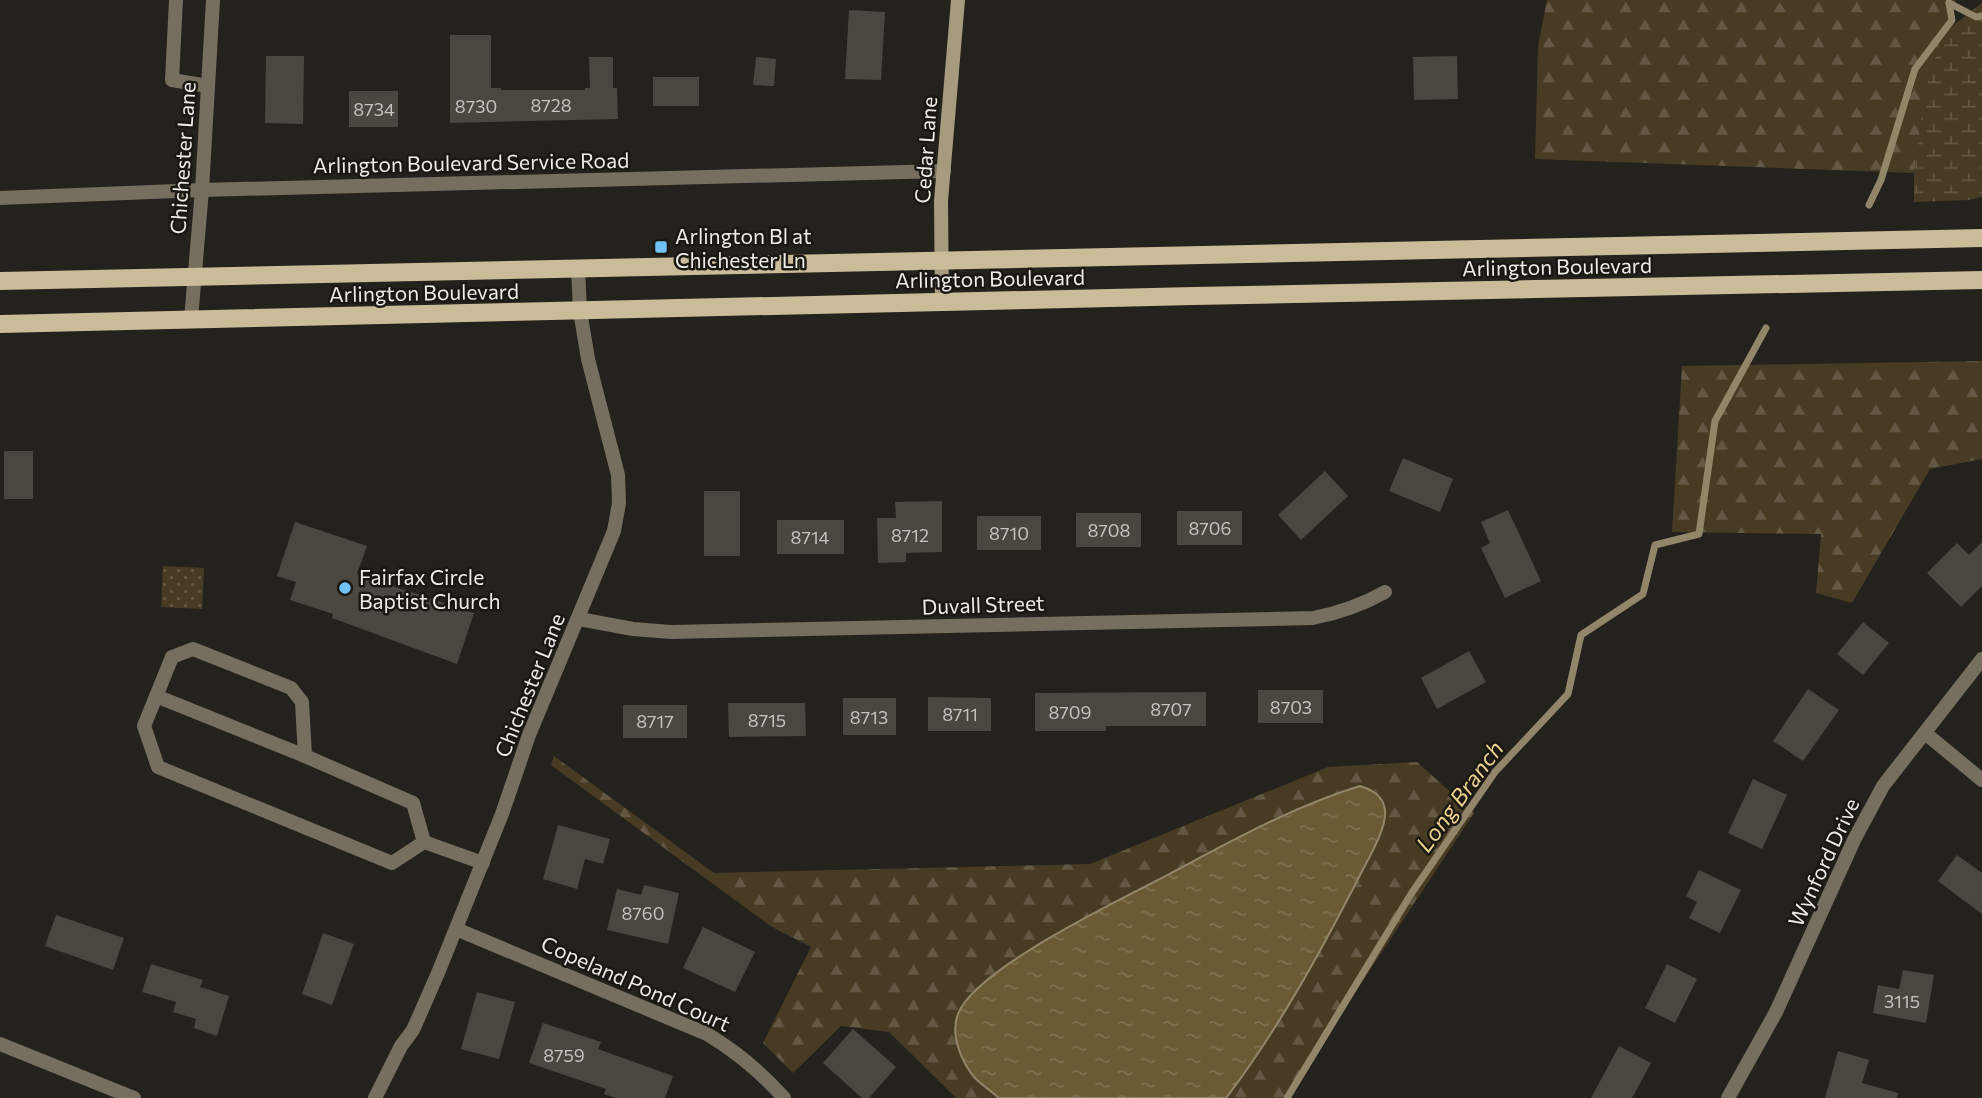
<svg xmlns="http://www.w3.org/2000/svg" width="1982" height="1098" font-family="Commissioner,sans-serif">
<style>
.forest{fill:url(#forest-firs)}
.wetland{fill:url(#wetland-marsh)}
.park{fill:url(#park-dots)}
.water{fill:url(#water-ripples);stroke:#92866a;stroke-width:2}
.lines{fill:none;stroke-linecap:round;stroke-linejoin:round}
.stream{stroke:#92866a;stroke-width:7}
.building{fill:#4a4740}
.lane{stroke:#766e5e;stroke-width:14}
.street{stroke:#766e5e;stroke-width:14}
.secondary{stroke:#a69a7f;stroke-width:14}
.primary{stroke:#cbbc99;stroke-width:18}
.poi-dot{fill:#70c2f4;stroke:#1b1813;stroke-width:2.5}
.labels{text-anchor:middle;dominant-baseline:central;stroke-width:5;stroke-linejoin:round;paint-order:stroke}
.number-label{font-size:18px;fill:#c4c2bd}
.street-label{font-size:21px;fill:#edebe7;stroke:#1b1813}
.poi-label{font-size:21px;fill:#edebe7;stroke:#1b1813;text-anchor:start}
.water-label{font-size:23px;font-style:italic;fill:#ebd08e;stroke:#1b1813}
</style>
<defs>
<pattern id="forest-firs" width="22" height="20" patternUnits="userSpaceOnUse" patternTransform="scale(1.75)"><rect width="22" height="20" fill="#473c23"/><path d="M5 1l3.5 6h-7zM16 11l3.5 6h-7z" fill="#625843"/></pattern>
<pattern id="wetland-marsh" width="20" height="14" patternUnits="userSpaceOnUse" patternTransform="scale(1.75)"><rect width="20" height="14" fill="#473c23"/><path d="M1 5h8M5 5V1M11 12h8M15 12V8" fill="none" stroke="#625843"/></pattern>
<pattern id="park-dots" width="8" height="8" patternUnits="userSpaceOnUse" patternTransform="scale(1.75)"><rect width="8" height="8" fill="#473c23"/><path d="M2 2h.1M6 6h.1" fill="none" stroke="#625843" stroke-width="1.8" stroke-linecap="round"/></pattern>
<pattern id="water-ripples" width="26" height="14" patternUnits="userSpaceOnUse" patternTransform="scale(1.75)"><rect width="26" height="14" fill="#6b5b34"/><path d="M2 4q2-2 4 0t4 0M15 11q2-2 4 0t4 0" fill="none" stroke="#807351"/></pattern>
</defs>
<rect width="100%" height="100%" fill="#24221c"/>
<g class="forest">
<polygon points="1547,0 1956,0 1942,34 1914,173 1535,159 1538,46"/>
<polygon points="1982,361 1982,459 1930,469 1852,603 1816,593 1821,534 1672,532 1682,366"/>
<polygon points="554,756 714,873 1090,864 1328,767 1417,762 1474,813 1285,1098 956,1098 889,1032 841,1026 793,1073 763,1043 811,947 772,927 551,765"/>
</g>
<polygon class="wetland" points="1982,3 1982,197 1969,200 1914,202 1914,173 1923,101 1942,34"/>
<polygon class="park" points="163,566 204,568 202,609 161,607"/>
<path class="water" d="M 1360,786 C 1373,790 1383,796 1385,810 C 1387,830 1366,862 1358,879 C 1319,955 1277,1031 1226,1098 L 999,1098 C 991,1091 982,1085 975,1078 C 961,1062 950,1034 958,1014 C 975,970 1110,905 1154,882 C 1221,847 1288,808 1360,786 Z"/>
<g class="lines">
<g class="stream">
<polyline points="1949,3 1976,17 1982,16"/>
<polyline points="1869,205 1881,180 1915,69 1952,20 1949,3"/>
<polyline points="1287,1098 1411,894 1495,772 1568,694 1581,635 1643,594 1655,545 1699,534 1715,421 1766,328"/>
</g>
</g>
<g class="building">
<polygon points="849,10 885,12 881,80 845,79"/>
<polygon points="450,35 491,35 491,88 501,88 501,90 585,90 585,88 590,88 589,57 613,57 613,88 617,88 618,119 450,123"/>
<polygon points="266,56 304,56 303,124 265,123"/>
<polygon points="1457,56 1458,99 1414,100 1413,57"/>
<polygon points="756,57 776,59 774,86 753,85"/>
<rect x="653" y="77" width="46" height="29"/>
<rect x="349" y="91" width="49" height="36"/>
<rect x="4" y="451" width="29" height="48"/>
<polygon points="1403,458 1453,479 1440,512 1389,491"/>
<polygon points="1325,471 1348,496 1301,540 1278,515"/>
<rect x="704" y="491" width="36" height="65"/>
<polygon points="942,501 942,552 906,553 906,562 878,563 877,518 896,518 895,502"/>
<polygon points="1508,510 1541,581 1505,598 1481,548 1490,543 1481,522"/>
<rect x="1177" y="511" width="65" height="34"/>
<rect x="1076" y="513" width="65" height="34"/>
<rect x="977" y="516" width="64" height="34"/>
<rect x="777" y="520" width="67" height="34"/>
<polygon points="295,522 367,546 357,574 474,613 457,664 332,618 333,614 290,600 296,582 277,576"/>
<polygon points="1982,542 1982,586 1961,607 1927,573 1957,543 1969,555"/>
<polygon points="1863,622 1889,643 1863,675 1837,654"/>
<polygon points="1469,651 1486,682 1437,709 1421,678"/>
<polygon points="1808,689 1839,710 1803,761 1773,741"/>
<rect x="1258" y="690" width="65" height="33"/>
<polygon points="1206,692 1206,726 1106,726 1106,731 1035,731 1035,693"/>
<polygon points="928,697 991,698 991,731 928,731"/>
<rect x="843" y="698" width="53" height="37"/>
<polygon points="728,703 805,703 806,736 729,737"/>
<rect x="623" y="705" width="64" height="33"/>
<polygon points="1753,779 1787,795 1762,849 1728,833"/>
<polygon points="558,825 610,839 603,864 585,859 577,889 543,879"/>
<polygon points="1957,855 1982,873 1982,914 1938,881"/>
<polygon points="1699,870 1741,890 1720,933 1689,918 1697,902 1686,896"/>
<polygon points="644,885 679,893 668,944 607,930 617,889 641,895"/>
<polygon points="56,915 124,938 113,970 45,946"/>
<polygon points="703,927 755,952 735,992 683,968"/>
<polygon points="323,933 354,944 332,1005 302,994"/>
<polygon points="151,964 203,980 200,987 229,996 217,1036 194,1028 196,1019 173,1012 176,1002 142,992"/>
<polygon points="1667,964 1697,979 1675,1023 1645,1008"/>
<polygon points="1903,970 1934,975 1926,1023 1873,1013 1878,985 1899,989"/>
<polygon points="477,992 515,1002 499,1059 461,1049"/>
<polygon points="543,1023 601,1042 598,1049 673,1076 665,1098 616,1098 604,1094 606,1089 529,1063"/>
<polygon points="853,1029 896,1067 869,1098 862,1098 823,1063"/>
<polygon points="1619,1046 1651,1063 1632,1098 1591,1098"/>
<polygon points="1838,1051 1869,1060 1862,1083 1898,1093 1897,1098 1825,1098"/>
</g>
<g class="lines">
<g class="lane">
<polyline points="176,0 172,80 208,86"/>
<polyline points="156,696 305,756"/>
<polyline points="424,842 392,863 158,767 144,726 172,657 193,649 291,688 302,702 305,756 413,803 424,842 483,863"/>
</g>
<g class="street">
<polyline points="0,198 202,190 944,171"/>
<polyline points="191,319 202,190 213,0"/>
<path d="M 579,619 L 633,629 L 671,632 L 1313,618 C 1339,613 1362,605 1385,592"/>
<polyline points="1925,733 1982,780"/>
<path d="M 456,929 L 707,1034 C 737,1052 761,1072 784,1098"/>
<polyline points="0,1044 134,1098"/>
<polyline points="375,1098 401,1046 413,1030 438,973 502,814 529,735 614,531 619,503 618,475 588,359 580,311 578,268"/>
<polyline points="1728,1098 1776,1012 1854,840 1883,786 1982,659"/>
</g>
<polyline class="secondary" points="942,303 941,201 958,0"/>
<g class="primary">
<polyline points="0,281 1982,238"/>
<polyline points="0,324 1194,296 1982,280"/>
</g>
</g>
<g class="poi-dot">
<rect x="654" y="240" width="14" height="14" rx="3.5"/>
<circle cx="345" cy="588" r="7"/>
</g>
<g class="labels">
<g class="number-label">
<text x="551" y="105">8728</text>
<text x="476" y="106">8730</text>
<text x="374" y="109">8734</text>
<text x="1210" y="528">8706</text>
<text x="1109" y="530">8708</text>
<text x="1009" y="533">8710</text>
<text x="910" y="535">8712</text>
<text x="810" y="537">8714</text>
<text x="1291" y="707">8703</text>
<text x="1171" y="709">8707</text>
<text x="1070" y="712">8709</text>
<text x="960" y="714">8711</text>
<text x="869" y="717">8713</text>
<text x="767" y="720">8715</text>
<text x="655" y="721">8717</text>
<text x="643" y="913">8760</text>
<text x="1902" y="1001">3115</text>
<text x="564" y="1055">8759</text>
</g>
<g class="street-label">
<text transform="translate(925 150) rotate(-86)">Cedar Lane</text>
<text transform="translate(182 158) rotate(-86)">Chichester Lane</text>
<text transform="translate(471 162) rotate(-1)">Arlington Boulevard Service Road</text>
<text transform="translate(1557 266) rotate(-1)">Arlington Boulevard</text>
<text transform="translate(990 278) rotate(-1)">Arlington Boulevard</text>
<text transform="translate(424 292) rotate(-1)">Arlington Boulevard</text>
<text transform="translate(983 604) rotate(-2)">Duvall Street</text>
<text transform="translate(529 685) rotate(-68)">Chichester Lane</text>
<text transform="translate(1823 862) rotate(-65)">Wynford Drive</text>
<text transform="translate(636 983) rotate(24)">Copeland Pond Court</text>
</g>
<g class="poi-label">
<text x="675" y="235">Arlington Bl at<tspan x="675" dy="24">Chichester Ln</tspan></text>
<text x="359" y="576">Fairfax Circle<tspan x="359" dy="24">Baptist Church</tspan></text>
</g>
<g class="water-label">
<text transform="translate(1459 796) rotate(-54)">Long Branch</text>
</g>
</g>
</svg>
